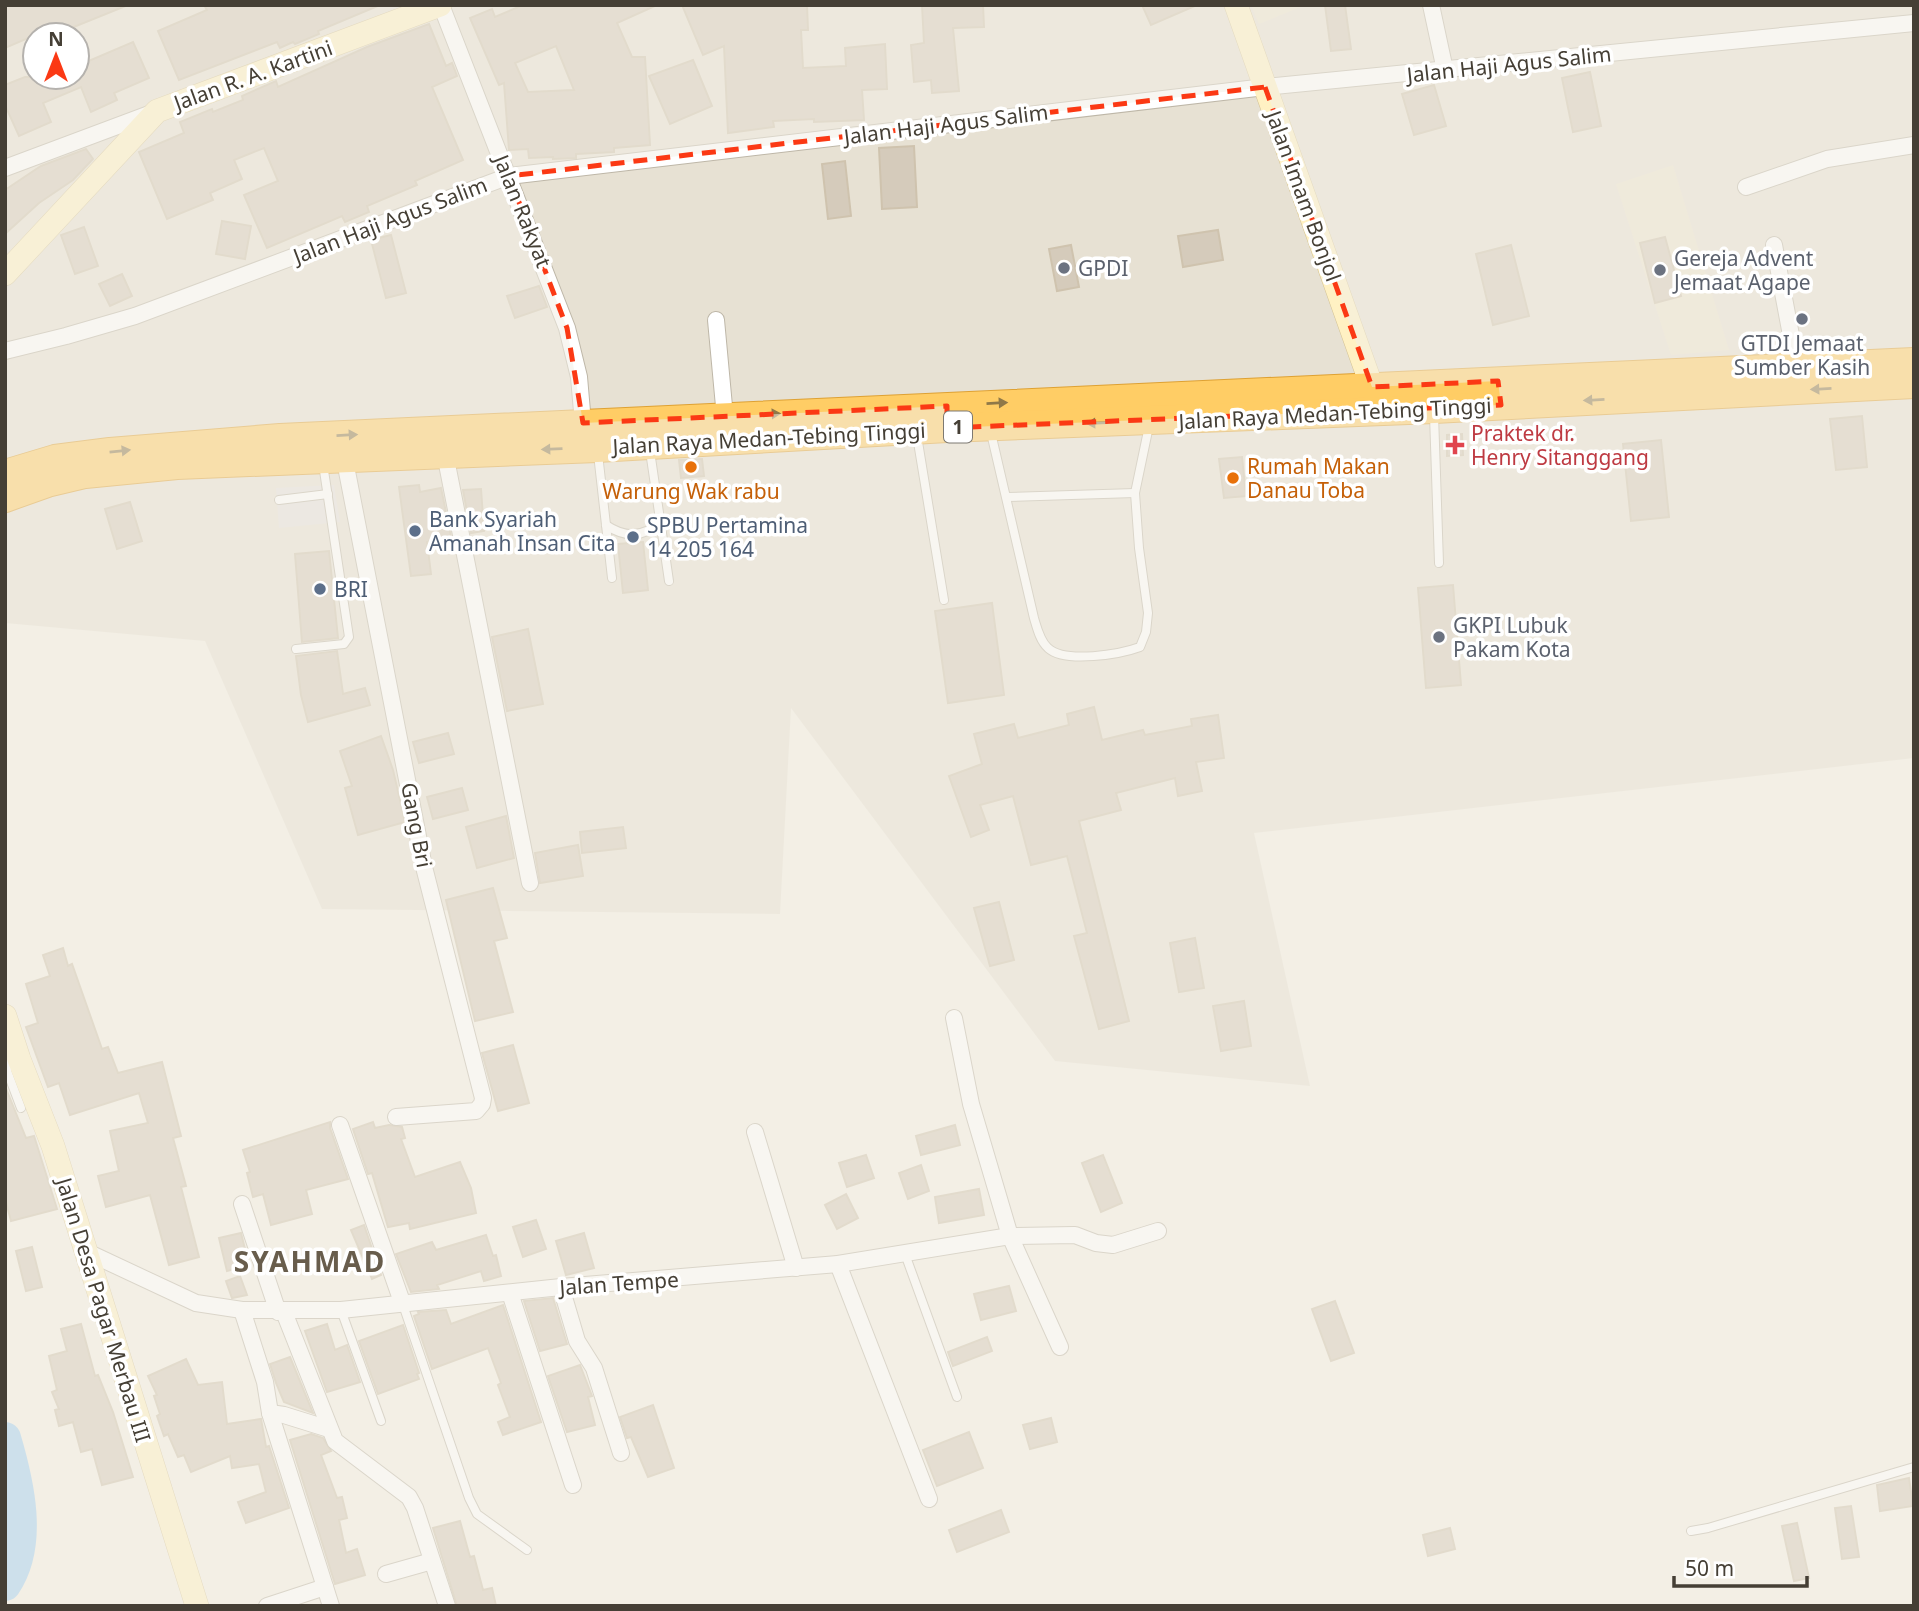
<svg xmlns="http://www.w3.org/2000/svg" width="1919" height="1611" font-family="'Noto Sans',sans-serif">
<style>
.residential{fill:#e7e1d3;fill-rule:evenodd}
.education{fill:#ece4cf}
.parking{fill:#e4e1de}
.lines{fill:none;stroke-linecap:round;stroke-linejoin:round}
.river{stroke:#a1cff1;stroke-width:32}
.building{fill:#d5cbbb;stroke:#cfc3ae;stroke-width:2;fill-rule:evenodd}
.lane-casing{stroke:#beb7a8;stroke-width:10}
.street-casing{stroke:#beb7a8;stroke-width:18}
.secondary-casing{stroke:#d4c395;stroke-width:24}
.highway-casing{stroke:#dea134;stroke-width:30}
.lane{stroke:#fff;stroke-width:8}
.street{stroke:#fff;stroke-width:16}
.secondary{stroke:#fff1c3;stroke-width:23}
.highway{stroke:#ffcd65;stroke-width:28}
.oneway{fill:#8f7848}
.marked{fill:none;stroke:#fb3914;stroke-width:5;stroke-dasharray:14 9;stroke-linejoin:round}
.worship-dot{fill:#6b7280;stroke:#fff;stroke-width:2.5}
.health-dot{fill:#e0444e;stroke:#fff;stroke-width:2.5}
.food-dot{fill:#e8710a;stroke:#fff;stroke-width:2.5}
.service-dot{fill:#5c6f8a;stroke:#fff;stroke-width:2.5}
.labels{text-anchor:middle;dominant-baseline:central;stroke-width:7;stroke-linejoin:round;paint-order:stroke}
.shield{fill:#fff;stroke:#7d7972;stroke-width:2}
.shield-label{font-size:19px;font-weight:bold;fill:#453f35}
.street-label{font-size:21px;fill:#453f35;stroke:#fff}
.worship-label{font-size:21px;fill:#5b616d;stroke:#fff;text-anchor:start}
.health-label{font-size:21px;fill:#be3a42;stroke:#fff;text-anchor:start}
.food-label{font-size:21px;fill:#c56008;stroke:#fff;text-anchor:start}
.service-label{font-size:21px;fill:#4e5e75;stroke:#fff;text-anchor:start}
.district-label{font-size:28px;font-weight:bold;letter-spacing:2px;fill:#685d4c;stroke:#fff}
</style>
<rect width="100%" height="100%" fill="#f3efe5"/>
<path class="residential" d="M 5,5 L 1914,5 L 1914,758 L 1254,833 L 1310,1086 L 1055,1061 L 791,708 L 780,914 L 322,909 L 205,641 L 5,623 ZM 35,35 L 77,35 L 77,77 L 35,77 Z"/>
<g class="education">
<polygon points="1251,5 1305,5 1259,24"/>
<polygon points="1673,165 1729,350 1671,355 1616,184"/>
</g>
<polygon class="parking" points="334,485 340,522 279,528 276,488"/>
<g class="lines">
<path class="river" d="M 5,1438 C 18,1482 33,1544 5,1585"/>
</g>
<g class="building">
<polygon points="5,5 128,5 54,35 35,35 5,48"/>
<polygon points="204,5 380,5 318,31 319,34 295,44 293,42 280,48 277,42 179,80 158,31 207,10"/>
<path d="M 523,5 L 657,5 L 617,23 L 632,57 L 645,57 L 650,145 L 614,148 L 614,152 L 576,154 L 576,158 L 553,159 L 553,157 L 529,158 L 528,149 L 509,150 L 504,83 L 499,85 L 470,18 L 492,9 L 495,17 ZM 556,46 L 574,90 L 528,92 L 515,63 Z"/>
<polygon points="682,5 807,5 808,30 801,30 803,68 846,66 845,48 885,44 887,89 862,90 864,120 814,122 814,119 773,121 774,127 728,133 724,46 703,55"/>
<polygon points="922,5 983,5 984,27 953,28 959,91 932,93 931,80 914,82 911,45 924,43"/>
<polygon points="1142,5 1197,5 1151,25"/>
<polygon points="1325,5 1345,5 1351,49 1331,51"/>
<polygon points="429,24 446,66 452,63 457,76 432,87 463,160 415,181 417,185 367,206 369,212 345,222 342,216 267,248 244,195 278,181 264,148 234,160 242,179 210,193 213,200 167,219 139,152 184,133 180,122 212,109 213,112 243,100 242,96 276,81 278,87 367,47"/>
<polygon points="133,42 149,78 114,93 117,100 91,112 81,87 43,103 51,122 19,136 5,105 5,85 25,77 77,77 77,66"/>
<polygon points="693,60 712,106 670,124 649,76"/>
<polygon points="1590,72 1601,126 1573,132 1562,78"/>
<polygon points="1434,85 1446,126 1414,135 1402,94"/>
<polygon points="914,146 917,207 882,209 879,148"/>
<polygon points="86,149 93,159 73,180 39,203 5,234 5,190 41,166"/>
<polygon points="845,161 851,216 828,219 822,164"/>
<polygon points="222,221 251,226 245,259 216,254"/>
<polygon points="84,227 98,266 75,274 61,235"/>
<polygon points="1218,230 1223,260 1183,267 1178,236"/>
<polygon points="391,235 406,293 386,298 371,240"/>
<polygon points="1665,237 1681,296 1655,303 1640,243"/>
<polygon points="1071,245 1079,287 1057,291 1049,249"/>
<polygon points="1511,245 1529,316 1493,325 1476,254"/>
<polygon points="122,274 132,296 110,306 99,284"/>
<polygon points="539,286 547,307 515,318 507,296"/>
<polygon points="1862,416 1867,467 1836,470 1830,419"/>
<polygon points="1462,434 1463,455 1447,456 1447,435"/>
<polygon points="1661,440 1669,517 1631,521 1623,444"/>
<polygon points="1242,457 1246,496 1224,498 1219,459"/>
<polygon points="702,459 704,476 681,478 679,460"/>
<polygon points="419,485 420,492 441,488 451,537 427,542 431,574 411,576 399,487"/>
<polygon points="481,489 484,531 471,533 463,490"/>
<polygon points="130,502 142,541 117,549 105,509"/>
<polygon points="643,542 648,590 623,593 618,544"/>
<polygon points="329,551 338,638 302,642 295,554"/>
<polygon points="1453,585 1461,685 1426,688 1418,588"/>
<polygon points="992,603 1004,695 948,703 935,611"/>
<polygon points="528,629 543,704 507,711 492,637"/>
<polygon points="337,651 343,694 365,688 370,705 308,722 301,695 296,656"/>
<polygon points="1094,707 1102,740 1143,730 1145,735 1192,726 1191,719 1218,715 1224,758 1196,762 1202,791 1178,796 1175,778 1116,793 1121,810 1079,821 1129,1021 1099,1029 1074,936 1087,933 1067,856 1031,865 1013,796 980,805 989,830 971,837 949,776 982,764 974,734 1014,724 1018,738 1069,725 1067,714"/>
<polygon points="448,733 454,754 419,763 413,742"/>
<polygon points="381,736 393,770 405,822 358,835 345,788 352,786 340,751"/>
<polygon points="462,788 468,810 433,819 427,797"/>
<polygon points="506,816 514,858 477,868 466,827"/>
<polygon points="623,827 626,848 582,853 580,832"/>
<polygon points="578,845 583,876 540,883 535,853"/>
<polygon points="493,888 507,938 494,941 513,1012 475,1021 446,900"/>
<polygon points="999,902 1014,960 990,966 974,908"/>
<polygon points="1195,938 1204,988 1179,992 1170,943"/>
<polygon points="63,948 68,966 72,964 102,1049 108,1047 118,1073 162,1062 181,1136 173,1138 186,1186 181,1187 199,1257 169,1265 150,1195 106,1207 98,1176 119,1171 110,1131 148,1123 139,1093 70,1115 59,1083 48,1087 26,1027 38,1023 26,984 50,976 43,955"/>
<polygon points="1244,1001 1251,1046 1221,1051 1213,1006"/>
<polygon points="513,1045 529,1103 498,1111 482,1053"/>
<polygon points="5,1086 26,1138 34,1136 57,1209 11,1221 5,1198"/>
<polygon points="330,1122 330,1128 348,1179 306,1190 312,1214 271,1225 263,1194 253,1197 247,1173 250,1172 243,1150"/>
<polygon points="373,1122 375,1128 389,1125 402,1127 405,1138 401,1139 415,1177 460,1162 471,1188 476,1213 410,1229 409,1223 388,1227 372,1173 368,1174 353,1129"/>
<polygon points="955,1125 960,1145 921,1155 916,1136"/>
<polygon points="866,1155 874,1178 847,1187 839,1163"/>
<polygon points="1103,1155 1122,1203 1101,1212 1082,1163"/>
<polygon points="921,1165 929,1191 908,1199 899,1173"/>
<polygon points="979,1189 984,1215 939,1223 935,1197"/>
<polygon points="846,1194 858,1218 837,1229 825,1205"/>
<polygon points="536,1220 546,1249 523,1257 513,1227"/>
<polygon points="364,1225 381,1275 372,1279 351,1230"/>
<polygon points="241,1233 249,1265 227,1271 219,1238"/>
<polygon points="584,1233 594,1268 566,1275 556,1241"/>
<polygon points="486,1235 493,1256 496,1255 501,1276 484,1281 481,1271 437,1285 439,1289 411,1292 396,1254 432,1242 436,1250"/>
<polygon points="32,1247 42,1287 26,1291 16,1251"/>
<polygon points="240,1276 247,1295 232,1298 226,1281"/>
<polygon points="1009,1286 1016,1311 981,1320 974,1294"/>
<polygon points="553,1298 567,1344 540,1351 524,1301"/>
<polygon points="1335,1301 1354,1353 1331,1361 1312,1309"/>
<polygon points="503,1305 541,1422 503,1435 498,1422 510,1417 498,1385 501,1383 488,1348 432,1369 414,1316 419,1314 418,1312 446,1310 451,1324"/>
<polygon points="81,1324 95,1376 98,1375 113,1412 133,1477 102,1485 92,1449 81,1452 73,1422 59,1426 55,1410 59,1409 52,1392 57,1390 49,1356 67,1351 61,1329"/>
<polygon points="327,1324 335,1350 347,1345 360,1382 327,1392 305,1331"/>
<polygon points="403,1325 419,1373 417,1374 419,1379 378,1394 359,1341"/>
<polygon points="987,1337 992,1351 953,1366 948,1352"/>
<polygon points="290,1357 313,1413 284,1402 276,1383 270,1364"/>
<polygon points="186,1359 198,1385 222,1382 227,1424 261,1419 266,1447 269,1446 289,1508 246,1523 238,1502 266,1492 259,1464 232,1468 230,1456 191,1472 184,1455 178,1457 168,1434 164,1436 157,1416 160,1414 154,1396 157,1395 148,1376"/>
<polygon points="580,1365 592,1396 588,1397 595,1425 567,1432 548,1376"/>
<polygon points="653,1405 674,1468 648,1477 631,1437 627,1438 620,1417"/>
<polygon points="1051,1418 1057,1442 1030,1449 1023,1425"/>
<polygon points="969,1432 983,1468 937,1486 923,1450"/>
<polygon points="311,1434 323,1438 331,1451 321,1455 337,1498 342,1497 347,1518 339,1520 346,1553 357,1549 365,1575 335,1584 290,1440"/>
<polygon points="1909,1478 1913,1506 1880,1511 1877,1485"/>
<polygon points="1851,1506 1859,1557 1842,1559 1835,1508"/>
<polygon points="1001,1510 1009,1532 957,1552 949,1530"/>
<polygon points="460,1521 470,1557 474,1556 483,1590 492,1588 496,1606 457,1606 433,1528"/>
<polygon points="1797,1523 1809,1578 1794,1581 1782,1526"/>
<polygon points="1450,1528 1455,1549 1428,1556 1423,1535"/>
</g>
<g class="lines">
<defs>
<g id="lane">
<polyline points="1434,415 1439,563"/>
<path d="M 991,433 L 1034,618 C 1037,628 1040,641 1048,648 C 1065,664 1121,654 1140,647 L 1146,632 L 1148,613 L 1139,548 L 1135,493 L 1149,426"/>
<polyline points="917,436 944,600"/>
<polyline points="650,451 669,581"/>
<polyline points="598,454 612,578"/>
<polyline points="1007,497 1135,493"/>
<polyline points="279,500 328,494"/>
<path d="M 606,525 C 625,538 643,538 660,522"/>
<polyline points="296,649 344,644 349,637 323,464"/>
<polyline points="16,1060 9,1063 7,1071 21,1108"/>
<polyline points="905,1254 957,1397"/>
<polyline points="402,1302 469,1498 477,1514 527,1550"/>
<polyline points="341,1310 381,1421"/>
<polyline points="1691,1531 1708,1528 1914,1467"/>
</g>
<g id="street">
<polyline points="441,5 567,328 579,377 583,423"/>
<polyline points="1431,5 1445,70"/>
<polyline points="5,168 152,113"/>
<polyline points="1746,187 1827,159 1914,145"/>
<polyline points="1774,245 1797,367"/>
<polyline points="716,320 725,417"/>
<polyline points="5,351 66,336 135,316 509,176 1265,87 1914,23"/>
<polyline points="445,454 530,883"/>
<polyline points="344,456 424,867 483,1098 482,1104 476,1111 396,1117"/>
<polyline points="954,1018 971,1104 1010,1236 1060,1347"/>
<polyline points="340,1125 402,1302"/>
<polyline points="755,1132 796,1268"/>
<polyline points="242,1204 278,1312"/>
<polyline points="87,1252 196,1303 242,1310 341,1310 561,1287 838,1264 1010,1236 1075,1235 1096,1243 1113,1245 1158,1231"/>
<polyline points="838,1264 929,1499"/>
<polyline points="561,1287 577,1341 594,1368 621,1453"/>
<polyline points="510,1293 573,1485"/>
<polyline points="242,1310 265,1382 270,1413 331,1606"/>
<polyline points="284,1312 335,1441 409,1497 415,1508 447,1606"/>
<polyline points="270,1413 284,1415 329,1429"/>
<polyline points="386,1574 432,1561"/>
<polyline points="267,1606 325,1587"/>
</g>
<g id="secondary">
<polyline points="1236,5 1372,387"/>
<polyline points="5,274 157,111 440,5"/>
<polyline points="5,1016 19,1059 53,1146 197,1606"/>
</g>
<g id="highway">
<polyline points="5,474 55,459 110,452 280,438 1914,362"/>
<polyline points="5,498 47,483 85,474 177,465 597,448 947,428 1434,409 1914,384"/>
</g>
</defs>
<use href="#lane" class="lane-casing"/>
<use href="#street" class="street-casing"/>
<use href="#secondary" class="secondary-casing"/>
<use href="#highway" class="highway-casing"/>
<use href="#lane" class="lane"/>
<use href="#street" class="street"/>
<use href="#secondary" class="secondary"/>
<use href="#highway" class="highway"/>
</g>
<defs><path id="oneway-solid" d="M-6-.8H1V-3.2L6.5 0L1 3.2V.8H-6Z" transform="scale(1.75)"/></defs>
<g class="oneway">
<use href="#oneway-solid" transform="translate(1821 389) rotate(177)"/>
<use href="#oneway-solid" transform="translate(1594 400) rotate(177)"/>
<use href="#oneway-solid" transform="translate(997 403) rotate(-3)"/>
<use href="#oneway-solid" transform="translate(770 414) rotate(-3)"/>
<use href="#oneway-solid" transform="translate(1097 423) rotate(178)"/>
<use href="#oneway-solid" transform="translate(347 435) rotate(-3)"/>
<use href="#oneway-solid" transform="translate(552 449) rotate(178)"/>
<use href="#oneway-solid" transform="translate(120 451) rotate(-6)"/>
</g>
<path d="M0 0H1919V1611H0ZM 1265,87 L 1372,387 L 1498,381 L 1501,405 L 947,428 L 947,406 L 583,423 L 567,328 L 509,176 Z" fill="#f3efe5" fill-opacity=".55" fill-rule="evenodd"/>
<path class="marked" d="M 1265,87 L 1372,387 L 1498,381 L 1501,405 L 947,428 L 947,406 L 583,423 L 567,328 L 509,176 Z"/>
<g class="worship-dot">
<circle cx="1064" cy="268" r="7"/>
<circle cx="1660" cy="270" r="7"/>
<circle cx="1802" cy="319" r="7"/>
<circle cx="1439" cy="637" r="7"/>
</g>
<path class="health-dot" d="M1451.5 434.5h7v7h7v7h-7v7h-7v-7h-7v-7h7z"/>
<g class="food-dot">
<circle cx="691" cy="467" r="7"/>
<circle cx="1233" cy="478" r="7"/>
</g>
<g class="service-dot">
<circle cx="415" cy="531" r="7"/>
<circle cx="633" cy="537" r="7"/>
<circle cx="320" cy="589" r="7"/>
</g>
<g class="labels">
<rect class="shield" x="944" y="411.5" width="28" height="31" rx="5"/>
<g class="shield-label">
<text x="958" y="427">1</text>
</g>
<g class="street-label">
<text transform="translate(1509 64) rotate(-6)">Jalan Haji Agus Salim</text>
<text transform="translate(253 75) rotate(-20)">Jalan R. A. Kartini</text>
<text transform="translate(946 124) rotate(-7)">Jalan Haji Agus Salim</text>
<text transform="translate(1304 196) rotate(70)">Jalan Imam Bonjol</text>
<text transform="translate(523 211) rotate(68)">Jalan Rakyat</text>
<text transform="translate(390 220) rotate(-21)">Jalan Haji Agus Salim</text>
<text transform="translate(1335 413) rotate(-3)">Jalan Raya Medan-Tebing Tinggi</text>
<text transform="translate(769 438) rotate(-3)">Jalan Raya Medan-Tebing Tinggi</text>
<text transform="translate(417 825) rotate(79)">Gang Bri</text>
<text transform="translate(619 1283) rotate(-4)">Jalan Tempe</text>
<text transform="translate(104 1310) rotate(73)">Jalan Desa Pagar Merbau III</text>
</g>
<g class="worship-label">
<text x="1674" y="258">Gereja Advent<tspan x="1674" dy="24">Jemaat Agape</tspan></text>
<text x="1078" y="268">GPDI</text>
<text x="1802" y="343" text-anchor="middle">GTDI Jemaat<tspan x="1802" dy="24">Sumber Kasih</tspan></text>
<text x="1453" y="625">GKPI Lubuk<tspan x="1453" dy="24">Pakam Kota</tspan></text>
</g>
<g class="health-label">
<text x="1471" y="433">Praktek dr.<tspan x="1471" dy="24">Henry Sitanggang</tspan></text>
</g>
<g class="food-label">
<text x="1247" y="466">Rumah Makan<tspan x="1247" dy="24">Danau Toba</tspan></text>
<text x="691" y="491" text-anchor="middle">Warung Wak rabu</text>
</g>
<g class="service-label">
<text x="429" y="519">Bank Syariah<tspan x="429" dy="24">Amanah Insan Cita</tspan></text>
<text x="647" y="525">SPBU Pertamina<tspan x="647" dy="24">14 205 164</tspan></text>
<text x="334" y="589">BRI</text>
</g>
<g class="district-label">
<text x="310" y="1261">SYAHMAD</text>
</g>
</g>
<rect width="1919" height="1611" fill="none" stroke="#453f35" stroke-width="14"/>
<g transform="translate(56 56)"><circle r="33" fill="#ffffff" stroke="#b5b2ae" stroke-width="2"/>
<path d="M0-5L12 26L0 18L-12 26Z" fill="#fb3914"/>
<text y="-10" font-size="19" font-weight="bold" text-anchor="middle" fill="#453f35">N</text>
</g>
<path d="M1674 1576v10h133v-10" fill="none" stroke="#453f35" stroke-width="3.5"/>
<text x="1685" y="1576" font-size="21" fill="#453f35" stroke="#ffffff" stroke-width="5" paint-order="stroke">50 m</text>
</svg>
